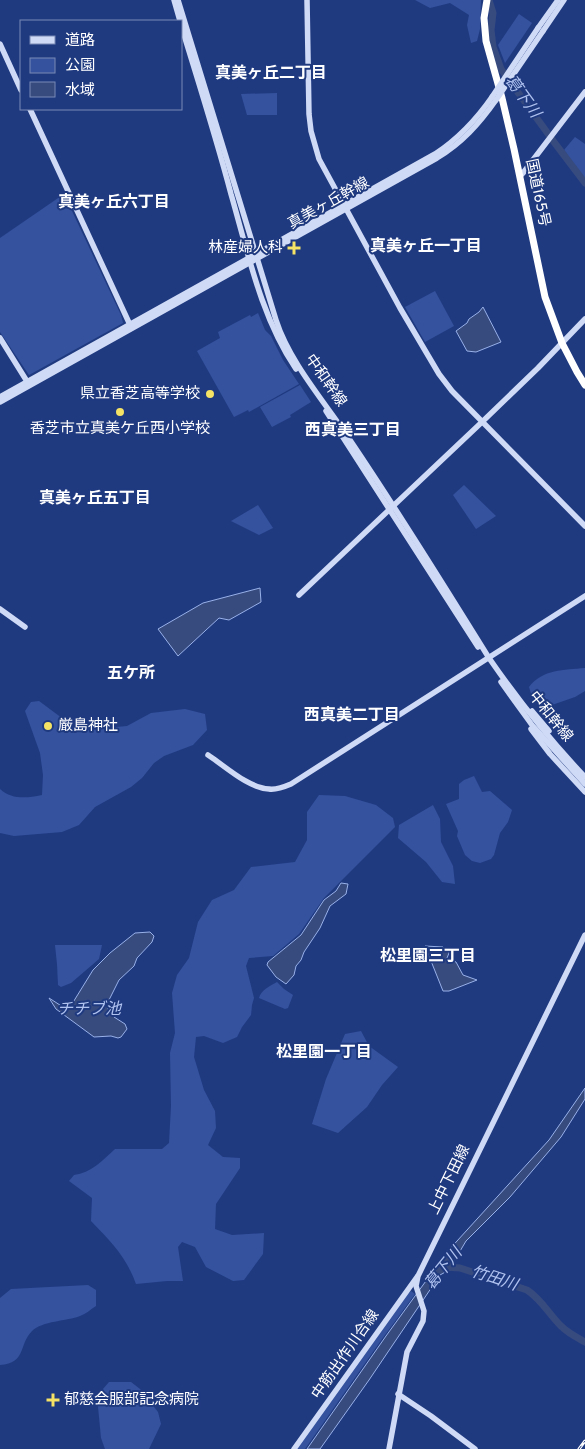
<svg xmlns="http://www.w3.org/2000/svg" width="585" height="1449" font-family="Overpass,'Noto Sans JP',sans-serif">
<style>
.green{fill:#34529e}
.water{fill:#374b7f;stroke:#98b1e9}
.lines{fill:none;stroke-linecap:round;stroke-linejoin:round}
.river{stroke:#374b7f;stroke-width:7}
.secondary{stroke:#cfdaf6;stroke-width:5.5}
.highway{stroke:#fff;stroke-width:7}
.rail-casing{stroke:#fff;stroke-width:3}
.rail{stroke:#203a80;stroke-width:1;stroke-dasharray:4;stroke-linecap:butt}
.secondary-bridge{stroke:#cfdaf6;stroke-width:5.5}
.poi-dot{fill:#f5e365;stroke:#203a80;stroke-width:2}
.labels{text-anchor:middle;dominant-baseline:central;stroke-width:4;stroke-linejoin:round;paint-order:stroke}
.street-label{font-size:15px;fill:#fff;stroke:#203a80}
.poi-label{font-size:15px;fill:#fff;stroke:#203a80;text-anchor:end}
.neighbourhood-label{font-size:16px;font-weight:bold;fill:#fff;stroke:#203a80}
.water-label{font-size:16px;font-style:italic;fill:#b0c3f0;stroke:#203a80}
</style>
<rect width="100%" height="100%" fill="#203a80"/>
<g class="green">
<polygon points="415,0 481,0 480,29 477,41 471,43 467,25 469,15 450,3 430,8"/>
<polygon points="519,14 532,23 505,63 498,45"/>
<polygon points="277,93 277,115 247,115 241,94"/>
<polygon points="575,137 585,144 585,180 564,150"/>
<polygon points="64,194 121,315 123,323 29,375 0,332 0,238"/>
<polygon points="435,291 454,326 425,342 405,307"/>
<polygon points="258,313 265,330 271,336 283,360 299,384 249,412 248,410 234,417 197,351 220,338 218,332 250,315 251,317"/>
<polygon points="300,385 311,402 290,415 291,417 272,427 260,407"/>
<polygon points="464,485 496,516 476,529 453,495"/>
<polygon points="258,505 273,528 259,535 231,521"/>
<path d="M 585,668 L 585,691 L 575,697 L 552,705 L 533,700 L 529,687 C 543,669 564,670 585,668 Z"/>
<path d="M 39,701 L 74,727 L 84,730 L 127,726 L 151,713 L 185,709 L 205,714 L 207,730 L 193,745 L 164,756 L 154,763 L 142,778 L 131,787 L 95,807 L 79,825 L 62,832 L 14,836 L 0,833 L 0,789 C 12,800 27,798 42,795 L 43,775 L 40,753 L 25,711 L 31,702 Z"/>
<polygon points="474,776 482,792 490,791 512,810 508,822 500,833 494,855 491,859 480,863 472,861 465,855 457,836 458,831 446,804 459,799 459,784 464,780"/>
<path d="M 319,795 L 345,796 L 376,805 L 393,818 L 395,827 L 324,898 L 299,934 L 273,956 L 249,958 L 246,966 L 254,998 L 252,1005 L 251,1015 L 242,1027 L 237,1037 L 223,1043 L 204,1036 L 196,1037 L 194,1057 L 204,1090 L 215,1111 L 216,1128 L 208,1145 L 223,1157 L 240,1158 L 240,1168 L 216,1204 L 215,1229 L 232,1235 L 264,1233 L 263,1254 L 244,1280 L 233,1281 L 206,1267 L 195,1247 L 182,1242 L 178,1247 L 183,1281 L 167,1281 L 136,1284 C 126,1256 111,1242 91,1221 L 92,1198 L 69,1181 L 74,1175 C 91,1173 102,1161 115,1149 L 162,1149 L 169,1143 L 171,1106 L 170,1053 L 175,1033 L 172,993 L 177,975 L 189,958 L 198,922 L 212,900 L 234,890 L 251,867 L 295,862 L 307,840 L 307,812 Z"/>
<polygon points="433,805 440,819 441,842 453,866 455,884 442,882 426,862 398,838 399,825"/>
<polygon points="55,945 102,945 99,959 71,983 61,987 58,985 57,964"/>
<path d="M 277,982 L 284,989 L 293,995 L 288,1008 L 285,1009 L 259,998 C 261,990 270,986 277,982 Z"/>
<polygon points="361,1031 369,1046 398,1067 382,1085 367,1107 338,1133 312,1124 326,1079 345,1034"/>
<path d="M 88,1285 L 96,1290 L 96,1306 C 91,1309 86,1314 80,1316 C 67,1321 42,1321 32,1331 C 18,1345 27,1363 0,1365 L 0,1298 L 11,1289 Z"/>
<polygon points="411,1291 415,1294 382,1339 305,1449 296,1449 407,1294"/>
<polygon points="109,1382 131,1382 140,1389 158,1412 161,1424 149,1449 105,1449 101,1438 97,1396"/>
</g>
<g class="water">
<polygon points="483,307 501,342 476,352 467,351 456,331 467,323 469,319 479,312"/>
<polygon points="260,588 261,602 229,620 219,618 178,656 158,629 203,603"/>
<polygon points="341,883 348,884 346,894 330,906 320,928 304,952 301,960 296,966 294,975 286,984 276,977 267,965 268,962 301,935 324,900 336,891"/>
<polygon points="150,932 154,936 152,942 137,958 134,966 119,980 109,1000 108,1009 114,1017 125,1024 127,1029 121,1037 118,1038 111,1036 94,1037 56,1009 49,998 63,1007 72,1004 93,970 110,953 135,933"/>
<polygon points="425,946 443,947 449,953 447,958 456,962 463,975 477,980 449,991 443,991"/>
<polygon points="585,1088 585,1099 561,1137 510,1197 466,1241 453,1263 454,1269 449,1270 440,1275 369,1380 320,1449 307,1449 386,1336 447,1252 549,1140"/>
</g>
<g class="lines">
<g class="river">
<polyline points="489,0 493,13 491,30 493,47 501,69 554,142 585,183"/>
<path d="M 445,1267 L 460,1268 L 527,1290 C 541,1299 549,1314 561,1326 C 568,1333 576,1337 585,1342"/>
</g>
<g class="secondary">
<polyline points="174,0 180,21"/>
<path d="M 178,0 L 276,320 C 290,364 329,407 354,446 C 401,516 445,587 489,658 C 518,700 550,740 585,777"/>
<polyline points="307,0 309,114 311,131 319,159 400,308 439,374 452,391 585,526"/>
<path d="M 181,25 C 198,81 216,137 231,194 C 248,253 261,317 296,369"/>
<polyline points="538,28 558,0"/>
<polyline points="543,31 564,0"/>
<polyline points="0,44 21,90"/>
<polyline points="30,109 131,327"/>
<polyline points="520,176 523,173 585,92"/>
<polyline points="0,338 28,383"/>
<path d="M 0,397 L 435,154 C 458,139 476,120 492,97"/>
<path d="M 0,402 L 437,158 C 462,143 479,124 496,100"/>
<polyline points="326,411 478,647"/>
<polyline points="299,595 482,422 538,368 585,319"/>
<polyline points="0,609 25,627"/>
<polyline points="501,682 532,725 585,784"/>
<polyline points="532,711 549,731"/>
<polyline points="531,729 550,754 585,792"/>
<path d="M 208,755 C 225,766 248,788 269,789 C 276,790 284,787 291,784 L 585,596"/>
<polyline points="398,1394 431,1416 475,1449"/>
<polyline points="294,1449 417,1277"/>
<polyline points="389,1449 407,1352 423,1321 424,1311 416,1286 418,1276 585,935"/>
</g>
<polyline class="highway" points="487,0 484,18 486,41 502,98 514,149 545,297 562,343 577,372 585,385"/>
<defs>
<polyline id="rail" points="579,1449 585,1441"/>
</defs>
<use href="#rail" class="rail-casing"/>
<use href="#rail" class="rail"/>
<g class="secondary-bridge">
<polyline points="492,97 538,28"/>
<polyline points="496,100 543,31"/>
</g>
</g>
<g class="poi-dot">
<path d="M291.5 240.5h5v5h5v5h-5v5h-5v-5h-5v-5h5z"/>
<circle cx="210" cy="394" r="5"/>
<circle cx="120" cy="412" r="5"/>
<circle cx="48" cy="726" r="5"/>
<path d="M50.5 1392.5h5v5h5v5h-5v5h-5v-5h-5v-5h5z"/>
</g>
<g class="labels">
<g class="street-label">
<text transform="translate(537 193) rotate(78)">国道165号</text>
<text transform="translate(329 204) rotate(-29)">真美ヶ丘幹線</text>
<text transform="translate(325 381) rotate(55)">中和幹線</text>
<text transform="translate(550 717) rotate(51)">中和幹線</text>
<text transform="translate(450 1180) rotate(-64)">上中下田線</text>
<text transform="translate(346 1355) rotate(-55)">中筋出作川合線</text>
</g>
<g class="poi-label">
<text x="283" y="248">林産婦人科</text>
<text x="200" y="394">県立香芝高等学校</text>
<text x="120" y="429" text-anchor="middle">香芝市立真美ケ丘西小学校</text>
<text x="58" y="726" text-anchor="start">厳島神社</text>
<text x="64" y="1400" text-anchor="start">郁慈会服部記念病院</text>
</g>
<g class="neighbourhood-label">
<text x="271" y="74">真美ヶ丘二丁目</text>
<text x="114" y="203">真美ヶ丘六丁目</text>
<text x="426" y="247">真美ヶ丘一丁目</text>
<text x="353" y="431">西真美三丁目</text>
<text x="95" y="499">真美ヶ丘五丁目</text>
<text x="131" y="674">五ケ所</text>
<text x="352" y="716">西真美二丁目</text>
<text x="428" y="957">松里園三丁目</text>
<text x="324" y="1053">松里園一丁目</text>
</g>
<g class="water-label">
<text transform="translate(522 97) rotate(54)">葛下川</text>
<text x="89" y="1010">チチブ池</text>
<text transform="translate(444 1269) rotate(-51)">葛下川</text>
<text transform="translate(494 1279) rotate(18)">竹田川</text>
</g>
</g>
<rect x="20" y="20" width="162" height="90" fill="#203a80" stroke="#7989b3"/>
<rect x="30" y="36" width="25" height="8" fill="#cfdaf6" stroke="#7989b3"/>
<text x="65" y="45" font-size="15" fill="#ffffff">道路</text>
<rect x="30" y="58" width="25" height="15" fill="#34529e" stroke="#7989b3"/>
<text x="65" y="70" font-size="15" fill="#ffffff">公園</text>
<rect x="30" y="82" width="25" height="15" fill="#374b7f" stroke="#7989b3"/>
<text x="65" y="95" font-size="15" fill="#ffffff">水域</text>
</svg>
